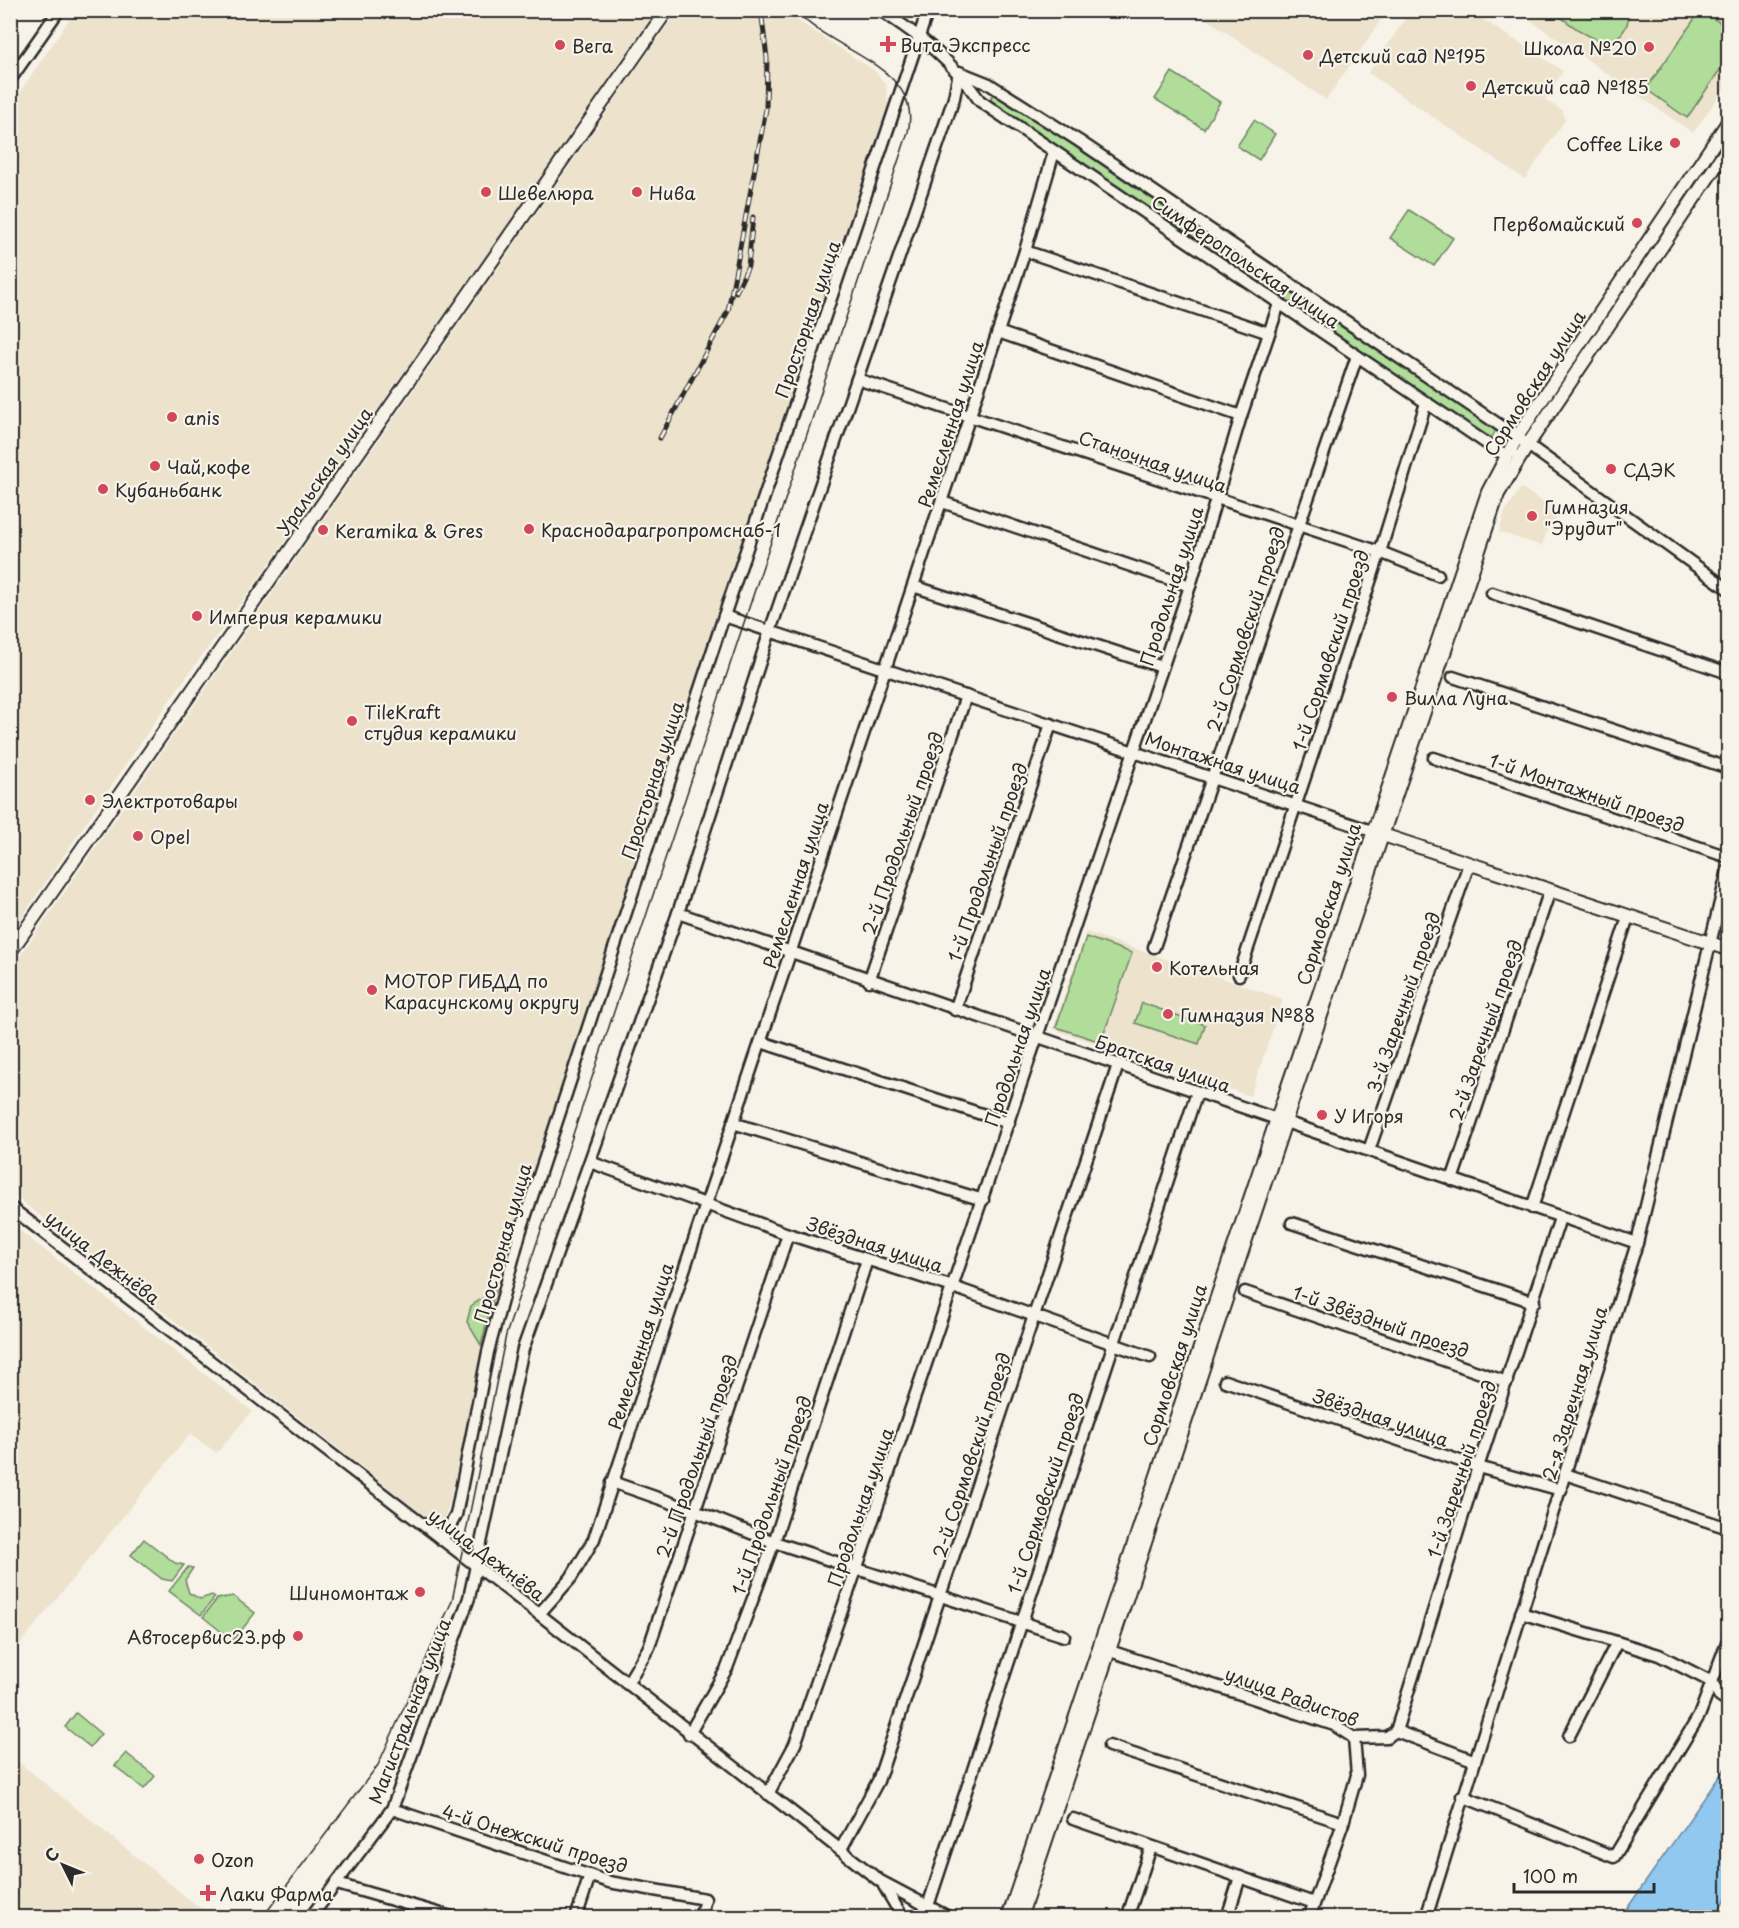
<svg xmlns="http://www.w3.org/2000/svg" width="1739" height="1928" font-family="'Playpen Sans',sans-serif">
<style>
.built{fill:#ede2cc}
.green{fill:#b1dd9b;stroke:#6e8463;stroke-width:1.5}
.water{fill:#91c8ef;stroke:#6889a1;stroke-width:1.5}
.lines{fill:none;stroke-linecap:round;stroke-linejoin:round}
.minor-casing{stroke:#2b2b2b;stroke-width:15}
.major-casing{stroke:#2b2b2b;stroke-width:16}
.minor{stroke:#f7f3e8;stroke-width:10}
.major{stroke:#f7f3e8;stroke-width:12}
.tram{stroke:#2b2b2b;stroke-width:1.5}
.rail-casing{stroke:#2b2b2b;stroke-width:5}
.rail{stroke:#f7f3e8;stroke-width:3;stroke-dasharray:9;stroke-linecap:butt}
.poi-dot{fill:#d1495b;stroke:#f7f3e8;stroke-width:2}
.labels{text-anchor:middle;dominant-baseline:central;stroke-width:4.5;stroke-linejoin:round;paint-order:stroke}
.poi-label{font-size:18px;fill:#2b2b2b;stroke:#f7f3e8;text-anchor:start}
.street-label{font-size:18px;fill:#2b2b2b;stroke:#f7f3e8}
</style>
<rect width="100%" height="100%" fill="#f7f3e8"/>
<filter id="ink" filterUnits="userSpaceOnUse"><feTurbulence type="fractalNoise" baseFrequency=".0167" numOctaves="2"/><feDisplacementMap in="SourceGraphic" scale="12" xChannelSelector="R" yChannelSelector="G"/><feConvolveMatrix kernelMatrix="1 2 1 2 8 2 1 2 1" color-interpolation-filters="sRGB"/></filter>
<g filter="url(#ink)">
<g class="built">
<polygon points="75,11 658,11 257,581 176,691 11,933 11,105"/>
<polygon points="677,11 783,11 875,71 886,85 888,105 509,1242 448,1508 439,1527 11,1193 11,969"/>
<polygon points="1195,11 1387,11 1326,100"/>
<polygon points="1411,11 1470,11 1563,71 1545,100 1563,111 1565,120 1525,179 1368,73"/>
<polygon points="1517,11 1728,11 1728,83 1693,133"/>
<polygon points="1521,488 1561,513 1547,531 1542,546 1499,532 1505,512"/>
<polygon points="1086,932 1283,999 1250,1096 1053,1029"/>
<polygon points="11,1224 252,1411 217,1453 190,1434 11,1655"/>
<polygon points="10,1756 11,1756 211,1917 11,1917"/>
</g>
<g class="green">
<path d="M 1552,11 L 1629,11 C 1629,19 1628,26 1622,33 C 1602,55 1569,22 1552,11 Z"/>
<polygon points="1700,11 1728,27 1728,58 1687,118 1646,89"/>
<polygon points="1172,72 1220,102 1204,129 1155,99"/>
<polygon points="996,93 1236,256 1239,260 1236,265 1231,263 991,102 991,96"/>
<polygon points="1254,120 1275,134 1259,160 1237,146"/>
<polygon points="1409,210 1453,238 1434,266 1390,238"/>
<polygon points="1265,276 1496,430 1491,439 1261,283 1260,279"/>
<polygon points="1086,937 1132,953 1101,1042 1056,1027"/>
<polygon points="1142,1003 1205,1025 1199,1044 1135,1023"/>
<polygon points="495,1290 481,1345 467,1322 471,1306"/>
<polygon points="144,1539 175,1563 184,1565 172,1581 162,1579 131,1555"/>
<polygon points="188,1567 193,1568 185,1580 189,1593 200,1599 212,1595 215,1597 201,1615 169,1591"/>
<polygon points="233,1596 255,1613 233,1641 203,1617 217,1599"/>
<polygon points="76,1713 101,1734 90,1747 65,1727"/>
<polygon points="126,1753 155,1776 144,1789 115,1766"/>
</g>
<polygon class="water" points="1728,1764 1728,1893 1716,1917 1621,1917"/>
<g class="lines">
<defs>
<g id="minor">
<path d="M 880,10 C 922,37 951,60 980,101 L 1492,447 L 1506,455 L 1512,452"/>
<polyline points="959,72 989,84 1079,141 1517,437 1728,589"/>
<polyline points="10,80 59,10"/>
<polyline points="1025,251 1269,333"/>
<polyline points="998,332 1241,416"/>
<polyline points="857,379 1380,552 1438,575"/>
<polyline points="942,502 1190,586"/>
<polyline points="913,586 1162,667"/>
<polyline points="1492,593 1728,673"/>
<polyline points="724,616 1372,831"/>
<polyline points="1453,677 1728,768"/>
<polyline points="1434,758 1728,857"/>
<polyline points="678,913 1637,1243"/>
<polyline points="1154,947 1357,356"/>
<polyline points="1239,975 1380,552 1426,403"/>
<polyline points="869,981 966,696"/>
<polyline points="955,1010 1051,724"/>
<polyline points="761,1042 1009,1123"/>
<polyline points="733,1123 983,1200"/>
<polyline points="1369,1150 1469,864"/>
<polyline points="590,1162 788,1234 953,1287 1150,1357"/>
<polyline points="1452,1180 1550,890"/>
<polyline points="10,1207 539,1614 880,1881 950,1918"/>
<polyline points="1532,1208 1628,917"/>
<polyline points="1292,1223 1534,1302"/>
<polyline points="1245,1292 1507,1382"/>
<polyline points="1225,1381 1478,1467 1561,1490"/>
<polyline points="1565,1474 1728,1528"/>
<polyline points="612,1482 695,1511 774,1542 1064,1636"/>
<polyline points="442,1540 456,1515 488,1352 520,1233 724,616 928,10"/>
<polyline points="1521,1613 1659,1655 1712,1682 1720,1697 1728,1702"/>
<polyline points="539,1614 571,1578 594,1539 1025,251 1054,152"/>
<polyline points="1101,1648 1334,1725 1354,1738 1387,1737 1396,1731 1473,1760"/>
<polyline points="627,1684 649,1647 788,1234"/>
<polyline points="1396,1731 1478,1467 1560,1218"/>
<polyline points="689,1734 727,1668 774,1542 867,1260"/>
<polyline points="1569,1736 1617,1642"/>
<polyline points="1109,1746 1343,1823"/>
<polyline points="768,1794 795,1744 856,1570 1190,586 1241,416 1279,304"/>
<polyline points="1462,1796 1614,1857 1699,1716 1728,1640"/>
<polyline points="392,1809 609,1882 705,1899 700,1918"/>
<polyline points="1073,1819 1314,1903"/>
<polyline points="841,1849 878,1781 1118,1065"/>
<polyline points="337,1884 455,1918"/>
<polyline points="884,1886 903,1918"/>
<polyline points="928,1906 1197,1092"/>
<polyline points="310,1918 392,1809 469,1598 523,1349 678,913 770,631 954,98 959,72"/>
<polyline points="576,1918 590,1875"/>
<polyline points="1127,1918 1151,1847"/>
<polyline points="1227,1918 1240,1877"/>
<polyline points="1309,1918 1343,1823 1357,1775 1354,1738"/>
<polyline points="1426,1918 1637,1243 1728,870"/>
</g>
<g id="major">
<polyline points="1377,833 1728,949"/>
<polyline points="10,952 667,10"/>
<polyline points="1008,1918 1488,492 1517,437 1728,122"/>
<polyline points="1020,1918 1295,1092 1498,494 1527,446 1728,148"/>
</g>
</defs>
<use href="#minor" class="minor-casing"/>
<use href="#major" class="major-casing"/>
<use href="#minor" class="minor"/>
<use href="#major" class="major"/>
<path class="tram" d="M 262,1918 L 378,1765 L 452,1601 L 506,1335 L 908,132 C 924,65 827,51 796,10"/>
<defs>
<g id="rail">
<polyline points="736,292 748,266 753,217"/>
<polyline points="660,438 728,311 766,109 767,58 761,10"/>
</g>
</defs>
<use href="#rail" class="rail-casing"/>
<use href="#rail" class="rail"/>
</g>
</g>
<g class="poi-dot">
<path d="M885 35h6v6h6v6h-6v6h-6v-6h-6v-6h6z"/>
<circle cx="560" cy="45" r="6"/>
<circle cx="1649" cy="47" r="6"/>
<circle cx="1308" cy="55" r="6"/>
<circle cx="1471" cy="86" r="6"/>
<circle cx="1675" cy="143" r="6"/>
<circle cx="486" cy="192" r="6"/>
<circle cx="637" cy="192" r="6"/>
<circle cx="1637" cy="223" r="6"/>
<circle cx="172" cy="417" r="6"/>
<circle cx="155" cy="466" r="6"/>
<circle cx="1611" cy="469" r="6"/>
<circle cx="103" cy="489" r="6"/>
<circle cx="1532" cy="516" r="6"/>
<circle cx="529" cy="529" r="6"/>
<circle cx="323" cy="530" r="6"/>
<circle cx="197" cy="616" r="6"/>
<circle cx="1392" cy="697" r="6"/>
<circle cx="352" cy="721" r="6"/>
<circle cx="90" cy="800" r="6"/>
<circle cx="138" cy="836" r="6"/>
<circle cx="1157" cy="967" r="6"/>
<circle cx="372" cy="990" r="6"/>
<circle cx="1168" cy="1014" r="6"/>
<circle cx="1322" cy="1115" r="6"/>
<circle cx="420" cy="1592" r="6"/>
<circle cx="298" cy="1636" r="6"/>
<circle cx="199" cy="1859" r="6"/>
<path d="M205 1884h6v6h6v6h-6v6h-6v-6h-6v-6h6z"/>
</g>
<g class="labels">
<g class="poi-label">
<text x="900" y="44">Вита Экспресс</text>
<text x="572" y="45">Вега</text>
<text x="1637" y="47" text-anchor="end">Школа №20</text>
<text x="1320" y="55">Детский сад №195</text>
<text x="1483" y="86">Детский сад №185</text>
<text x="1663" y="143" text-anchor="end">Coffee Like</text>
<text x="498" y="192">Шевелюра</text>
<text x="649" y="192">Нива</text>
<text x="1625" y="223" text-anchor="end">Первомайский</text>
<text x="184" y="417">anis</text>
<text x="167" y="466">Чай,кофе</text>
<text x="1623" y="469">СДЭК</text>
<text x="115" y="489">Кубаньбанк</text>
<text x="1544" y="506">Гимназия<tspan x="1544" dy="21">"Эрудит"</tspan></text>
<text x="541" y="529">Краснодарагропромснаб-1</text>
<text x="335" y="530">Keramika &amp; Gres</text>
<text x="209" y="616">Империя керамики</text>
<text x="1404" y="697">Вилла Луна</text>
<text x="364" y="711">TileKraft<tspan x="364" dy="21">студия керамики</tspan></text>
<text x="102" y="800">Электротовары</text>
<text x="150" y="836">Opel</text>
<text x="1169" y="967">Котельная</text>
<text x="384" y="980">МОТОР ГИБДД по<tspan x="384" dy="21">Карасунскому округу</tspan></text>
<text x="1180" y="1014">Гимназия №88</text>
<text x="1334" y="1115">У Игоря</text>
<text x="408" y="1592" text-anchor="end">Шиномонтаж</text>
<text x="286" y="1636" text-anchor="end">Автосервис23.рф</text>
<text x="211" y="1859">Ozon</text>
<text x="220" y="1893">Лаки Фарма</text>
</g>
<g class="street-label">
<text transform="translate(1246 261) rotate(34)">Симферопольская улица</text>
<text transform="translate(807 319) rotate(-71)">Просторная улица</text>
<text transform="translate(1534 383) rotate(-57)">Сормовская улица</text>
<text transform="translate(950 424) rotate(-72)">Ремесленная улица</text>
<text transform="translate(1153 461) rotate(19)">Станочная улица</text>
<text transform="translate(324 471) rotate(-55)">Уральская улица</text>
<text transform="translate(1171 586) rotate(-72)">Продольная улица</text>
<text transform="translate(1245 629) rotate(-72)">2-й Сормовский проезд</text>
<text transform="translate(1330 650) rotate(-72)">1-й Сормовский проезд</text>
<text transform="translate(1223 762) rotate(18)">Монтажная улица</text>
<text transform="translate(652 780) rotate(-72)">Просторная улица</text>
<text transform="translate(1587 792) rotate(19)">1-й Монтажный проезд</text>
<text transform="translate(902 833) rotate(-71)">2-й Продольный проезд</text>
<text transform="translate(987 862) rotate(-71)">1-й Продольный проезд</text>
<text transform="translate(795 885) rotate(-72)">Ремесленная улица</text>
<text transform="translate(1328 904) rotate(-72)">Сормовская улица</text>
<text transform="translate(1403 1002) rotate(-71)">3-й Заречный проезд</text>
<text transform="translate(1485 1030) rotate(-71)">2-й Заречный проезд</text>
<text transform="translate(1017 1047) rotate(-71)">Продольная улица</text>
<text transform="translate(1163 1063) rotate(19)">Братская улица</text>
<text transform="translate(502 1243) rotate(-74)">Просторная улица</text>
<text transform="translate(875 1244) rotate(18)">Звёздная улица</text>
<text transform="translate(103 1257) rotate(38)">улица Дежнёва</text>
<text transform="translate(1381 1321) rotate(19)">1-й Звёздный проезд</text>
<text transform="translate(640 1346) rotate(-72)">Ремесленная улица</text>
<text transform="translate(1174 1365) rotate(-72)">Сормовская улица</text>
<text transform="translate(1574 1393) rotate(-73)">2-я Заречная улица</text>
<text transform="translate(1381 1417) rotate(19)">Звёздная улица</text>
<text transform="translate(971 1455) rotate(-72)">2-й Сормовский проезд</text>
<text transform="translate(696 1456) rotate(-71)">2-й Продольный проезд</text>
<text transform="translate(1461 1469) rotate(-72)">1-й Заречный проезд</text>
<text transform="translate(1045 1493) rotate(-72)">1-й Сормовский проезд</text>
<text transform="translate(771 1495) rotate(-71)">1-й Продольный проезд</text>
<text transform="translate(860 1507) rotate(-71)">Продольная улица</text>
<text transform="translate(487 1554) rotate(37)">улица Дежнёва</text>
<text transform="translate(1292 1696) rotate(20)">улица Радистов</text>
<text transform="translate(409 1711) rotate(-69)">Магистральная улица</text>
<text transform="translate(535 1838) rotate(17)">4-й Онежский проезд</text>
</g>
</g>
<rect width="1739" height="1928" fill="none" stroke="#f7f3e8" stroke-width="36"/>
<rect x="18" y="18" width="1703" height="1892" fill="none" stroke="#2b2b2b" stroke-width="2" filter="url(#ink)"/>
<g transform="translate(63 1865) rotate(313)" stroke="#f7f3e8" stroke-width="4.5" paint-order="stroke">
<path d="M0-4.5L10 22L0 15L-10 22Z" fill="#2b2b2b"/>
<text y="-9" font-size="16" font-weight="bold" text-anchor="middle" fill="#2b2b2b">С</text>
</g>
<path d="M1514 1883v9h140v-9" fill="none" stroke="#2b2b2b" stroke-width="3"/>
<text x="1523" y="1883" font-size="18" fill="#2b2b2b" stroke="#f7f3e8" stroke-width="4.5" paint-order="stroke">100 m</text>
</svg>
